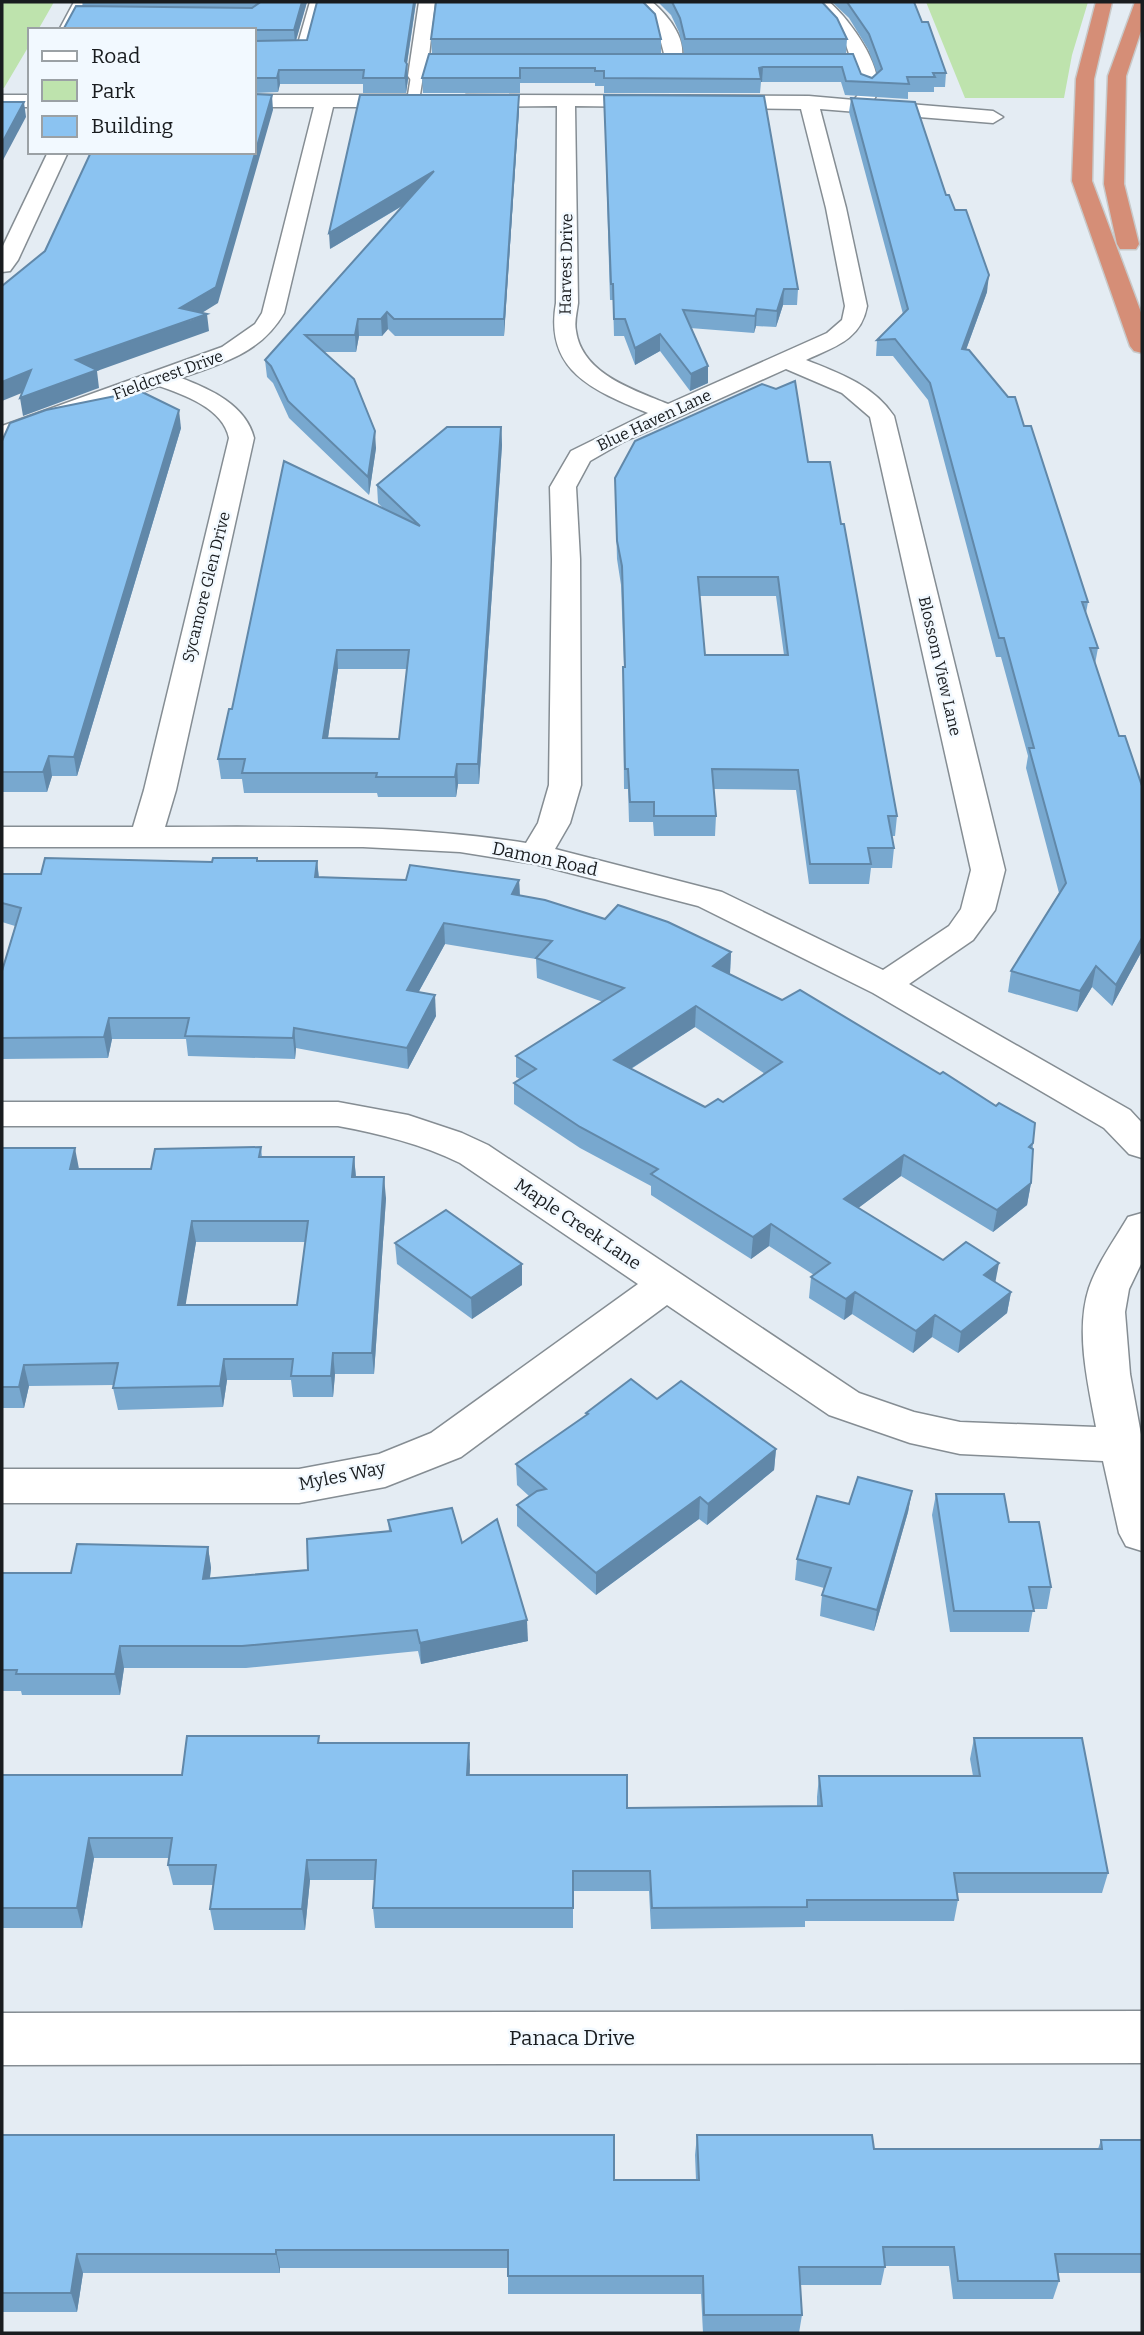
<svg xmlns="http://www.w3.org/2000/svg" width="1144" height="2335" font-family="Bitter,serif">
<style>
.green{fill:#bee3ad}
.lines{fill:none;stroke-linecap:round;stroke-linejoin:round}
.lane-casing{stroke:#858d93;stroke-width:3}
.street-casing{stroke:#858d93;stroke-width:3}
.highway-casing{stroke:#c8c9c9;stroke-width:3}
.lane{fill:#fff;fill-rule:evenodd}
.street{fill:#fff;fill-rule:evenodd}
.highway{fill:#d58e77;fill-rule:evenodd}
.wall{fill:#78a8cf;fill-rule:evenodd}
.shaded-wall{fill:#6188a9}
.building{fill:#8bc3f1;stroke:#6188a9;stroke-width:2;fill-rule:evenodd}
.labels{text-anchor:middle;dominant-baseline:central;stroke-width:5;stroke-linejoin:round;paint-order:stroke}
.far-street-label{font-size:16px;fill:#191c1f;stroke:#f2f9ff}
.street-label{font-size:18px;fill:#191c1f;stroke:#f2f9ff}
.near-street-label{font-size:21px;fill:#191c1f;stroke:#f2f9ff}
</style>
<rect width="100%" height="100%" fill="#e4ecf3"/>
<g class="green">
<polygon points="2,2 54,2 38,30 30,30 30,44 4,88 2,88"/>
<polygon points="926,2 1088,2 1072,55 1064,98 965,98"/>
</g>
<g class="lines">
<defs>
<g id="lane">
<polygon points="74,2 84,2 70,30 59,30"/>
<polygon points="310,2 320,2 306,52 254,53 254,47 297,47"/>
<polygon points="417,73 423,76 419,101 413,105 407,101 411,76"/>
</g>
<g id="street">
<polygon points="419,2 435,2 429,56 478,56 487,61 484,65 427,66 423,80 411,80 408,76"/>
<path d="M 633,2 L 652,2 C 668,15 691,43 679,65 L 667,65 L 657,27 Z"/>
<path d="M 811,2 L 829,2 C 849,18 892,76 873,101 L 993,111 L 1003,117 L 993,123 L 820,109 L 846,208 L 867,306 C 861,340 834,347 806,360 C 839,373 873,385 894,416 L 1005,870 L 995,910 L 973,940 L 909,984 L 1130,1110 L 1142,1123 L 1142,1158 L 1129,1154 L 1104,1128 L 873,993 L 698,906 L 535,864 L 460,852 L 363,847 L 2,847 L 2,827 L 133,827 L 144,790 L 229,438 C 223,408 184,395 159,386 L 2,441 L 2,426 L 222,347 L 255,324 L 262,313 L 314,107 L 254,107 L 254,95 L 409,95 L 418,101 L 409,107 L 333,107 L 284,313 C 261,353 223,363 181,378 C 210,389 246,405 254,438 L 176,790 L 165,827 C 286,827 406,824 526,843 L 538,823 L 549,785 L 552,559 L 550,487 L 571,451 L 648,413 C 594,391 544,371 556,303 L 557,106 L 466,107 L 457,101 L 466,95 L 809,96 L 854,100 L 860,92 L 860,86 L 844,39 ZM 575,106 L 801,109 L 826,208 L 845,306 L 842,320 L 827,333 L 668,404 C 634,390 582,374 576,331 C 574,322 577,312 578,303 ZM 786,369 L 842,393 L 870,417 L 971,870 L 961,909 L 949,926 L 883,970 L 722,892 L 555,849 L 570,823 L 581,785 L 580,559 L 576,487 L 590,461 L 623,442 Z"/>
<rect x="2" y="95" width="28" height="12"/>
<polygon points="48,152 68,152 18,260 10,271 2,272 2,248"/>
<path d="M 2,1102 L 338,1102 L 408,1115 L 462,1133 L 488,1145 L 859,1393 L 914,1412 L 960,1422 L 1096,1427 C 1088,1384 1075,1331 1089,1288 C 1097,1264 1115,1239 1128,1217 L 1142,1213 L 1142,1262 L 1129,1289 L 1125,1312 L 1130,1374 L 1142,1440 L 1142,1551 L 1126,1546 L 1119,1533 L 1103,1461 L 960,1454 L 910,1443 L 829,1415 L 667,1305 L 461,1457 L 385,1487 L 299,1503 L 2,1503 L 2,1469 L 299,1469 L 379,1454 L 431,1433 L 638,1284 L 460,1163 C 421,1144 381,1134 338,1126 L 2,1126 Z"/>
<polygon points="1142,2011 1142,2063 2,2065 2,2013"/>
</g>
<g id="highway">
<polygon points="1096,2 1112,2 1094,79 1092,181 1142,315 1142,353 1134,351 1130,346 1072,181 1076,79"/>
<polygon points="1135,2 1142,2 1142,28 1126,76 1124,184 1139,244 1136,249 1120,249 1117,244 1104,184 1108,76"/>
</g>
</defs>
<use href="#lane" class="lane-casing"/>
<use href="#street" class="street-casing"/>
<use href="#highway" class="highway-casing"/>
<use href="#lane" class="lane"/>
<use href="#street" class="street"/>
<use href="#highway" class="highway"/>
</g>
<g class="wall">
<polygon points="82,2 307,2 296,40 307,40 317,2 416,2 407,64 408,79 406,93 363,93 363,84 280,84 278,92 254,93 254,30 83,6"/>
<polygon points="656,2 822,2 847,39 846,53 684,53 679,32 671,15 659,3"/>
<polygon points="832,2 914,2 922,22 946,73 945,87 934,87 934,92 908,92 908,99 845,95 841,82 761,82 760,93 604,93 604,86 595,86 595,83 520,83 520,93 423,93 422,78 429,54 853,54 861,74 872,78 877,73 868,49 849,18"/>
<polygon points="431,39 661,39 661,53 432,53"/>
<polygon points="604,95 798,289 797,305 783,305 776,327 756,326 754,333 690,328 708,383 690,391 660,351 635,365 624,336 614,336 613,300 610,300"/>
<polygon points="851,98 946,195 955,210 987,292 966,350 1024,426 1088,602 1086,613 1098,648 1095,664 1142,951 1112,1006 1092,987 1077,1012 1008,992 1011,971 1059,893 1026,768 1028,756 1001,657 996,657 928,400 893,356 876,356 877,340 903,314 849,112"/>
<polygon points="519,110 504,336 395,336 388,329 382,336 359,336 356,352 324,352 376,448 369,495 289,418 273,383 267,377 265,360 404,205 330,249"/>
<path d="M 501,427 L 502,445 L 479,784 L 458,784 L 456,797 L 378,797 L 377,793 L 244,793 L 242,779 L 221,779 L 218,759 L 232,709 L 383,508 L 378,503 L 377,485 ZM 338,669 L 407,669 L 399,739 L 328,738 Z"/>
<polygon points="181,428 77,776 52,776 47,792 2,792 2,441"/>
<path d="M 808,462 L 897,816 L 895,836 L 892,836 L 894,848 L 892,868 L 871,868 L 869,884 L 809,884 L 796,790 L 714,789 L 716,816 L 715,836 L 654,836 L 653,822 L 629,822 L 628,789 L 624,789 L 623,686 L 623,667 L 624,667 L 621,585 L 617,559 L 615,478 ZM 700,596 L 776,596 L 784,655 L 705,655 Z"/>
<path d="M 257,861 L 317,861 L 319,877 L 406,880 L 519,880 L 520,896 L 731,952 L 730,973 L 729,974 L 1033,1143 L 1031,1183 L 1027,1205 L 993,1232 L 901,1176 L 858,1208 L 943,1260 L 995,1283 L 1011,1292 L 1007,1313 L 958,1353 L 932,1337 L 913,1353 L 852,1314 L 844,1320 L 809,1298 L 811,1277 L 814,1275 L 769,1246 L 751,1259 L 651,1195 L 651,1186 L 580,1148 L 514,1104 L 514,1083 L 520,1079 L 516,1077 L 516,1056 L 603,1002 L 537,978 L 536,959 L 445,944 L 418,993 L 436,1016 L 408,1069 L 296,1048 L 295,1059 L 188,1056 L 186,1039 L 112,1039 L 108,1058 L 2,1059 L 2,971 L 15,926 L 2,922 L 2,874 L 41,874 L 212,862 ZM 695,1027 L 765,1074 L 723,1102 L 705,1107 L 631,1069 Z"/>
<path d="M 261,1147 L 262,1157 L 354,1157 L 356,1177 L 386,1198 L 374,1374 L 335,1374 L 333,1397 L 293,1397 L 291,1380 L 227,1380 L 223,1407 L 118,1410 L 113,1388 L 114,1385 L 29,1386 L 24,1408 L 2,1408 L 2,1148 L 79,1169 L 151,1169 ZM 196,1242 L 305,1242 L 297,1305 L 185,1305 Z"/>
<polygon points="395,1243 522,1285 472,1319 397,1264"/>
<polygon points="657,1399 776,1449 774,1470 707,1525 699,1519 596,1595 517,1526 517,1505 529,1496 517,1485 516,1464 586,1416 586,1413"/>
<polygon points="912,1491 908,1512 874,1631 820,1616 822,1595 824,1588 795,1580 797,1559 849,1504"/>
<polygon points="936,1494 1009,1522 1051,1587 1047,1609 1033,1609 1029,1632 950,1632 932,1515"/>
<polygon points="388,1520 462,1543 528,1641 421,1664 418,1651 246,1668 124,1668 120,1695 22,1695 21,1691 2,1691 2,1573 71,1573 208,1547 211,1568 210,1578 308,1570 389,1531"/>
<polygon points="974,1738 1108,1873 1102,1893 957,1893 958,1900 954,1921 805,1921 805,1927 651,1929 649,1891 573,1891 573,1928 375,1928 373,1908 375,1880 310,1880 305,1930 214,1930 210,1909 213,1885 173,1885 168,1865 169,1858 94,1858 82,1928 2,1928 2,1775 182,1775 319,1743 470,1764 469,1775 627,1808 817,1806 817,1797 819,1776 973,1776 970,1759"/>
<polygon points="2,2135 614,2180 696,2180 695,2155 697,2135 874,2149 1098,2149 1101,2140 1142,2140 1142,2273 1058,2273 1059,2281 1053,2299 953,2299 949,2266 885,2266 881,2285 800,2285 802,2315 799,2333 703,2333 701,2294 508,2294 508,2268 280,2268 280,2273 83,2273 77,2312 2,2312"/>
</g>
<g class="shaded-wall">
<polygon points="302,2 307,2 295,44 294,30"/>
<polygon points="414,2 416,2 405,76 405,61"/>
<polygon points="407,64 408,79 406,93 405,78"/>
<polygon points="763,67 762,82 761,82 759,68"/>
<polygon points="279,70 280,84 278,92 277,78"/>
<polygon points="272,95 273,110 218,303 189,321 207,314 209,331 97,371 99,388 96,389 23,416 20,398 76,360 180,308"/>
<polygon points="519,95 519,110 504,336 504,319"/>
<polygon points="24,102 26,117 2,162 2,143"/>
<polygon points="434,171 435,186 330,249 329,233"/>
<polygon points="989,275 987,292 960,366 962,349"/>
<polygon points="784,289 783,305 776,327 777,311"/>
<polygon points="757,309 756,326 754,333 755,316"/>
<polygon points="387,312 388,329 382,336 381,319"/>
<polygon points="358,319 359,336 356,352 355,335"/>
<polygon points="660,334 660,351 635,365 635,348"/>
<polygon points="708,366 708,383 690,391 691,374"/>
<polygon points="31,370 34,388 2,401 2,382"/>
<polygon points="179,410 181,428 77,776 74,757"/>
<polygon points="501,427 502,445 479,784 478,764"/>
<polygon points="375,431 376,448 369,495 368,477"/>
<polygon points="337,650 338,669 325,758 323,738"/>
<polygon points="49,756 52,776 47,792 43,772"/>
<polygon points="457,764 458,784 456,797 455,777"/>
<polygon points="317,861 319,881 315,877"/>
<polygon points="519,880 520,901 512,894"/>
<polygon points="444,923 445,944 408,1011 407,990"/>
<polygon points="1142,938 1142,951 1112,1006 1116,985"/>
<polygon points="731,952 730,973 712,987 713,966"/>
<polygon points="1096,966 1092,987 1077,1012 1080,991"/>
<polygon points="435,995 436,1016 408,1069 407,1048"/>
<polygon points="696,1006 695,1027 613,1080 614,1060"/>
<polygon points="109,1018 112,1039 108,1058 104,1037"/>
<polygon points="294,1028 296,1048 295,1059 293,1038"/>
<polygon points="75,1148 79,1169 70,1169"/>
<polygon points="904,1155 901,1176 841,1221 844,1199"/>
<polygon points="354,1157 356,1178 352,1177"/>
<polygon points="384,1177 386,1198 374,1374 372,1353"/>
<polygon points="1031,1183 1027,1205 993,1232 997,1210"/>
<polygon points="192,1221 196,1242 182,1327 178,1305"/>
<polygon points="771,1224 769,1246 751,1259 753,1237"/>
<polygon points="999,1263 995,1284 984,1275"/>
<polygon points="522,1264 522,1285 472,1319 471,1298"/>
<polygon points="855,1292 852,1314 844,1320 846,1299"/>
<polygon points="1011,1292 1007,1313 958,1353 961,1332"/>
<polygon points="935,1315 932,1337 913,1353 916,1331"/>
<polygon points="333,1353 335,1374 333,1397 331,1376"/>
<polygon points="224,1359 227,1380 223,1407 220,1386"/>
<polygon points="24,1365 29,1386 24,1408 19,1387"/>
<polygon points="776,1449 774,1470 707,1525 708,1504"/>
<polygon points="912,1491 908,1512 874,1631 877,1610"/>
<polygon points="700,1497 699,1519 596,1595 596,1573"/>
<polygon points="208,1547 211,1568 207,1600 203,1579"/>
<polygon points="527,1620 528,1641 421,1664 420,1643"/>
<polygon points="120,1646 124,1668 120,1695 115,1674"/>
<polygon points="469,1743 470,1764 469,1796 467,1775"/>
<polygon points="89,1838 94,1858 82,1928 77,1908"/>
<polygon points="307,1860 310,1880 305,1930 302,1909"/>
<polygon points="276,2250 280,2268 280,2273 276,2254"/>
<polygon points="77,2254 83,2273 77,2312 71,2293"/>
</g>
<g class="building">
<polygon points="258,2 302,2 294,30 63,30 76,6 252,8 259,3"/>
<polygon points="317,2 414,2 405,61 407,64 405,78 363,78 364,70 279,70 277,78 254,78 254,41 307,40"/>
<polygon points="436,2 643,2 655,14 661,39 431,39"/>
<polygon points="672,2 822,2 837,18 847,39 685,39 680,18"/>
<polygon points="847,2 914,2 922,22 928,22 946,73 933,73 935,77 907,77 909,84 846,81 842,67 763,67 759,68 761,79 604,78 604,71 595,71 595,68 520,68 520,78 422,78 429,54 853,54 861,74 872,78 882,69 869,34"/>
<polygon points="254,94 272,95 216,287 180,308 207,314 76,360 97,370 20,398 31,370 2,382 2,286 45,251 91,152 254,152"/>
<polygon points="360,95 519,95 504,319 394,319 387,312 381,319 358,319 355,335 305,335 354,379 375,431 368,477 288,401 271,366 265,360 434,171 329,233"/>
<polygon points="604,95 764,96 798,289 784,289 777,311 757,309 755,316 683,310 708,366 691,374 660,334 635,348 625,319 614,319 613,284 611,284"/>
<polygon points="851,98 915,102 946,195 949,195 955,210 966,210 989,275 962,349 969,350 1008,397 1015,397 1024,426 1031,426 1088,602 1082,602 1098,648 1090,648 1119,736 1125,736 1142,786 1142,938 1116,985 1096,966 1080,991 1011,971 1066,883 1029,748 1034,748 1004,638 999,638 930,383 895,339 877,340 908,309"/>
<polygon points="2,102 24,102 2,143"/>
<path d="M 795,381 L 808,462 L 830,462 L 841,524 L 844,524 L 897,816 L 888,816 L 894,848 L 868,848 L 871,864 L 810,864 L 798,770 L 712,769 L 716,816 L 654,816 L 654,802 L 630,802 L 628,769 L 625,769 L 623,667 L 625,667 L 622,566 L 617,541 L 615,478 L 635,441 L 762,384 L 776,389 ZM 698,577 L 778,577 L 788,655 L 705,655 Z"/>
<polygon points="140,391 179,410 74,757 49,756 43,772 2,772 2,441 10,423 46,410"/>
<path d="M 447,427 L 501,427 L 478,764 L 457,764 L 455,777 L 376,777 L 377,773 L 242,773 L 245,759 L 218,759 L 229,709 L 232,709 L 284,461 L 420,526 L 377,485 ZM 337,650 L 409,650 L 399,739 L 323,738 Z"/>
<path d="M 45,858 L 212,862 L 213,858 L 257,858 L 257,861 L 317,861 L 315,877 L 406,880 L 410,865 L 519,880 L 512,894 L 545,900 L 605,919 L 618,905 L 668,922 L 731,952 L 713,966 L 782,1000 L 800,990 L 940,1074 L 943,1072 L 996,1106 L 999,1103 L 1035,1123 L 1033,1143 L 1029,1147 L 1033,1149 L 1031,1183 L 997,1210 L 904,1155 L 844,1199 L 943,1260 L 966,1242 L 999,1263 L 984,1275 L 1011,1292 L 961,1332 L 935,1315 L 916,1331 L 855,1292 L 846,1299 L 811,1277 L 830,1263 L 771,1224 L 753,1237 L 651,1174 L 658,1169 L 580,1127 L 514,1083 L 536,1069 L 516,1056 L 624,988 L 536,958 L 552,941 L 444,923 L 407,990 L 435,995 L 407,1048 L 294,1028 L 293,1038 L 185,1036 L 189,1018 L 109,1018 L 104,1037 L 2,1038 L 2,971 L 21,908 L 2,903 L 2,874 L 41,874 ZM 696,1006 L 782,1062 L 723,1102 L 718,1099 L 705,1107 L 614,1060 Z"/>
<path d="M 261,1147 L 259,1157 L 354,1157 L 352,1177 L 384,1177 L 372,1353 L 333,1353 L 331,1376 L 291,1376 L 293,1359 L 224,1359 L 220,1386 L 113,1388 L 118,1363 L 24,1365 L 19,1387 L 2,1387 L 2,1148 L 75,1148 L 70,1169 L 151,1169 L 155,1149 ZM 192,1221 L 308,1221 L 297,1305 L 178,1305 Z"/>
<polygon points="446,1210 522,1264 471,1298 395,1243"/>
<polygon points="631,1379 657,1399 681,1381 776,1449 708,1504 700,1497 596,1573 517,1505 537,1491 546,1489 516,1464 588,1414 586,1413"/>
<polygon points="858,1477 912,1491 877,1610 822,1595 831,1568 797,1559 817,1496 849,1504"/>
<polygon points="936,1494 1004,1494 1009,1522 1039,1522 1051,1587 1029,1587 1034,1611 954,1611"/>
<polygon points="452,1508 462,1543 497,1519 527,1620 420,1643 417,1630 242,1646 120,1646 115,1674 16,1674 17,1670 2,1670 2,1573 71,1573 77,1544 208,1547 203,1579 308,1570 307,1539 391,1531 388,1520"/>
<polygon points="187,1736 319,1736 318,1743 469,1743 467,1775 627,1775 627,1808 822,1806 819,1776 980,1776 974,1738 1082,1738 1108,1873 954,1873 958,1900 807,1900 807,1907 652,1908 650,1871 573,1871 573,1908 373,1908 376,1860 307,1860 302,1909 210,1909 216,1865 168,1865 172,1838 89,1838 77,1908 2,1908 2,1775 182,1775"/>
<polygon points="2,2135 614,2135 614,2180 699,2180 697,2135 872,2135 874,2149 1102,2149 1101,2140 1142,2140 1142,2254 1055,2254 1059,2281 958,2281 954,2247 883,2247 885,2267 799,2267 802,2315 704,2315 703,2276 508,2276 508,2250 276,2250 276,2254 77,2254 71,2293 2,2293"/>
</g>
<g class="labels">
<g class="far-street-label">
<text transform="translate(566 264) rotate(-89)">Harvest Drive</text>
<text transform="translate(168 375) rotate(-20)">Fieldcrest Drive</text>
<text transform="translate(654 420) rotate(-25)">Blue Haven Lane</text>
<text transform="translate(206 587) rotate(-76)">Sycamore Glen Drive</text>
<text transform="translate(940 666) rotate(77)">Blossom View Lane</text>
</g>
<g class="street-label">
<text transform="translate(545 859) rotate(12)">Damon Road</text>
<text transform="translate(578 1224) rotate(34)">Maple Creek Lane</text>
<text transform="translate(342 1476) rotate(-11)">Myles Way</text>
</g>
<g class="near-street-label">
<text x="572" y="2038">Panaca Drive</text>
</g>
</g>
<rect width="1144" height="2335" fill="none" stroke="#191c1f" stroke-width="7"/>
<rect x="28" y="28" width="228" height="126" fill="#f2f9ff" stroke="#9ba1a5" stroke-width="2"/>
<rect x="42" y="51" width="35" height="10" fill="#ffffff" stroke="#9ba1a5" stroke-width="2"/>
<text x="91" y="63" font-size="21" fill="#191c1f">Road</text>
<rect x="42" y="80" width="35" height="21" fill="#bee3ad" stroke="#9ba1a5" stroke-width="2"/>
<text x="91" y="98" font-size="21" fill="#191c1f">Park</text>
<rect x="42" y="116" width="35" height="21" fill="#8bc3f1" stroke="#9ba1a5" stroke-width="2"/>
<text x="91" y="133" font-size="21" fill="#191c1f">Building</text>
</svg>
